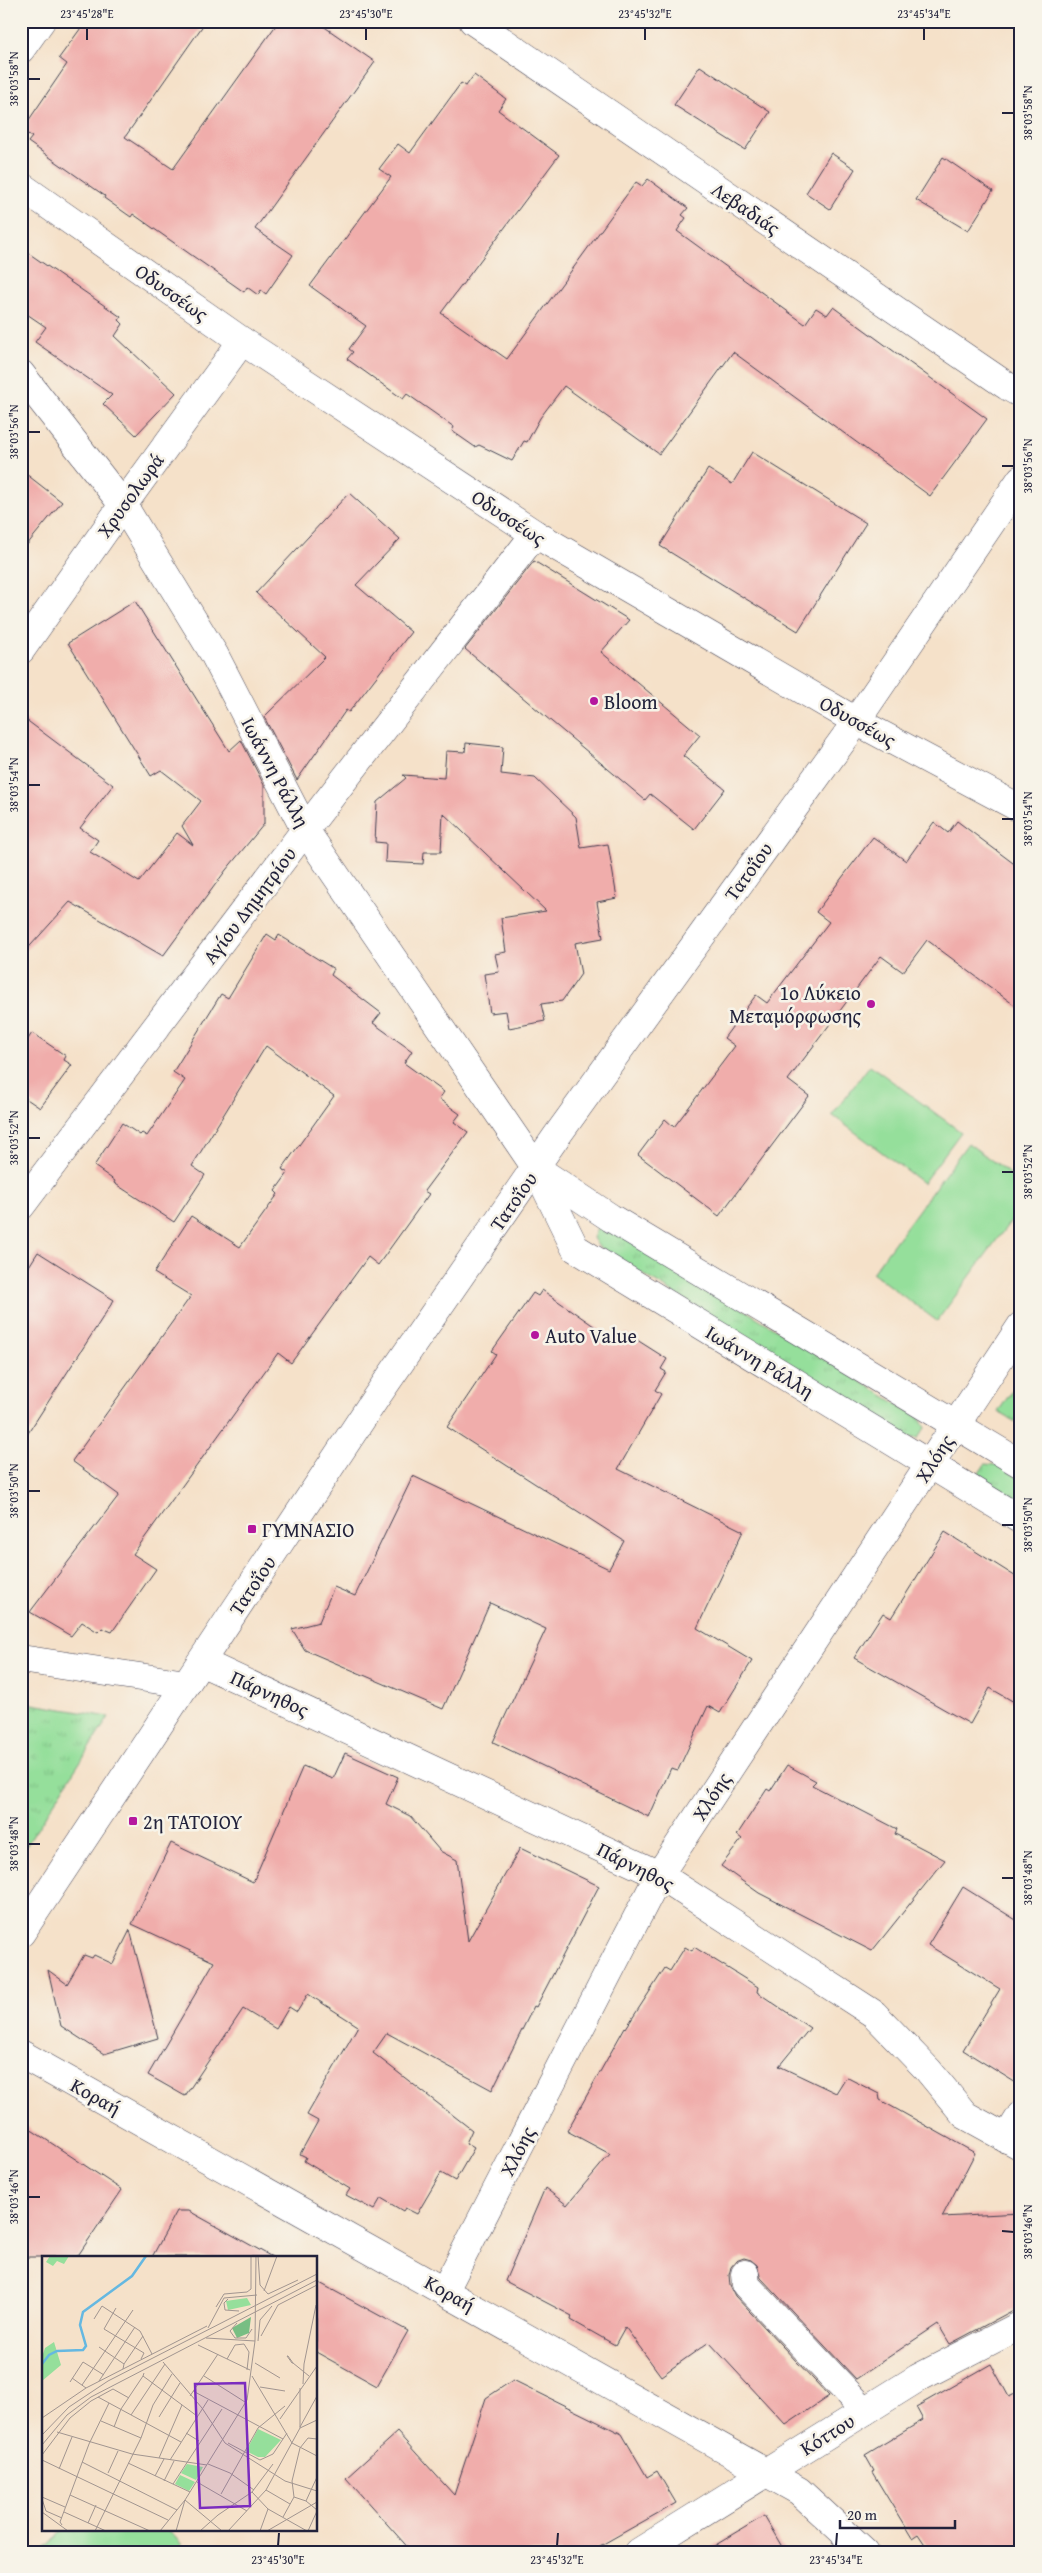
<svg xmlns="http://www.w3.org/2000/svg" width="1042" height="2573" font-family="'Gentium Book Plus',serif">
<style>
.grass{fill:url(#grass-tufts);stroke:#5c806b}
.pitch{fill:#95df9b;stroke:#5c806b}
.building{fill:#f0adab}
.lines{fill:none;stroke-linecap:round;stroke-linejoin:round}
.pedestrian-casing{stroke:#423f50;stroke-width:29}
.minor-casing{stroke:#423f50;stroke-width:29}
.primary-casing{stroke:#423f50;stroke-width:29}
.pedestrian{stroke:#fff;stroke-width:28}
.minor{stroke:#fff;stroke-width:28}
.primary{stroke:#fff;stroke-width:28}
.ticks{fill:none;stroke:#22223b;stroke-width:2}
.poi-dot{fill:#b5179e;stroke:#f7f3e8;stroke-width:2}
.labels{text-anchor:middle;dominant-baseline:central;stroke-width:5;stroke-linejoin:round;paint-order:stroke}
.street-label{font-size:20px;fill:#22223b;stroke:#f7f3e8}
.poi-label{font-size:20px;fill:#22223b;stroke:#f7f3e8;text-anchor:start}
.inset-river{fill:none;stroke:#65b8e1;stroke-width:2.5}
.inset-road{fill:none;stroke:#a19590;stroke-width:1}
.view{fill:#7b2cbf;fill-opacity:0.15;stroke:#7b2cbf;stroke-width:2.5}
.inset-edge{fill:none;stroke:#22223b;stroke-width:2.5}
.neatline{fill:none;stroke:#22223b;stroke-width:2}
.ticks-label{font-size:12px;text-anchor:middle;fill:#22223b}
</style>
<defs>
<pattern id="grass-tufts" width="24" height="20" patternUnits="userSpaceOnUse" patternTransform="scale(1.25)"><rect width="24" height="20" fill="#95df9b"/><path d="M3 7l-1-3M5 7V3M7 7l1-3M15 17l-1-3M17 17v-4M19 17l1-3" fill="none" stroke="#80bf86"/></pattern>
</defs>
<rect width="100%" height="100%" fill="#f7f3e8"/>
<filter id="ink" filterUnits="userSpaceOnUse"><feTurbulence type="fractalNoise" baseFrequency=".02" numOctaves="2"/><feDisplacementMap in="SourceGraphic" scale="10" xChannelSelector="R" yChannelSelector="G"/><feConvolveMatrix kernelMatrix="1 2 1 2 8 2 1 2 1" color-interpolation-filters="sRGB"/></filter>
<filter id="wash" filterUnits="userSpaceOnUse"><feTurbulence type="fractalNoise" baseFrequency=".0096" numOctaves="4" result="noise"/><feDisplacementMap in="SourceGraphic" scale="20" xChannelSelector="R" yChannelSelector="G"/><feGaussianBlur stdDeviation="1.12" result="paint"/><feColorMatrix in="noise" values="0 0 0 0 0 0 0 0 0 0 0 0 0 0 0 0 0 1.4 0 .05"/><feComposite in="paint" operator="in"/></filter>
<g filter="url(#wash)">
<rect width="100%" height="100%" fill="#f5e1c9"/>
<g class="grass">
<polygon points="610,1227 920,1418 925,1428 918,1438 907,1438 598,1246 593,1238 597,1228"/>
<polygon points="1021,1377 1021,1425 998,1412"/>
<polygon points="985,1464 998,1465 1021,1479 1021,1506 984,1484 979,1473"/>
<polygon points="21,1702 109,1717 21,1854"/>
</g>
<g class="pitch">
<polygon points="870,1065 961,1132 923,1183 832,1115"/>
<polygon points="968,1143 1021,1182 1021,1207 937,1321 872,1273"/>
<polygon points="65,2529 168,2529 182,2545 174,2552 38,2552"/>
</g>
<g id="blocks">
<g class="building">
<polygon points="86,21 206,21 125,137 173,169 279,21 316,21 375,62 255,229 293,255 266,294 261,290 258,295 247,287 244,292 133,214 131,217 104,198 105,196 28,142 32,137 22,130 67,64 59,58"/>
<polygon points="700,66 770,112 745,150 674,105"/>
<polygon points="474,75 506,99 498,110 559,155 441,313 507,359 636,182 642,186 648,179 688,208 682,215 686,218 677,231 805,324 816,308 827,315 833,307 987,419 930,496 733,352 659,454 564,386 540,418 527,442 524,441 512,461 479,445 475,447 452,431 454,427 407,394 403,399 347,359 353,352 349,349 366,326 310,286 391,177 379,169 398,144 410,153 461,83 466,86"/>
<polygon points="831,153 855,169 830,209 806,193"/>
<polygon points="943,157 993,191 968,231 916,200"/>
<polygon points="21,248 121,317 119,320 123,324 115,336 176,393 136,435 103,404 112,395 35,342 46,327 21,310"/>
<polygon points="752,452 866,523 798,631 660,546 708,469 732,484"/>
<polygon points="21,470 62,502 21,552"/>
<polygon points="349,493 400,539 356,585 411,632 349,712 346,710 297,780 264,717 325,657 256,593"/>
<polygon points="534,561 629,620 601,652 700,735 683,756 725,789 694,829 650,794 645,800 465,649"/>
<polygon points="135,601 229,751 241,740 264,785 264,824 226,870 163,956 70,902 21,956 21,716 113,785 80,828 98,840 90,852 139,882 177,833 193,845 182,826 201,801 161,770 151,776 68,643"/>
<polygon points="466,743 503,747 501,774 535,778 576,817 581,848 608,844 617,898 597,902 603,938 575,943 581,974 562,1001 541,1004 545,1021 509,1028 506,1011 490,1013 484,974 499,972 495,954 506,952 501,918 546,911 443,813 441,852 424,852 423,864 385,862 386,843 375,842 377,802 406,778 403,775 444,778 446,751 465,752"/>
<polygon points="957,821 1021,869 1021,1010 927,940 903,972 881,956 788,1080 809,1096 719,1216 638,1155 665,1119 674,1127 735,1046 724,1038 756,995 767,1003 829,922 816,912 873,837 906,861 934,822 948,833"/>
<polygon points="267,934 276,940 279,935 334,969 331,975 381,1013 373,1023 412,1051 404,1063 444,1092 439,1099 460,1114 454,1122 468,1132 424,1191 429,1194 378,1265 368,1257 291,1363 278,1353 133,1554 156,1569 112,1632 102,1628 98,1632 82,1622 71,1636 30,1612 119,1495 72,1461 191,1296 154,1273 191,1216 240,1247 278,1194 275,1191 288,1173 282,1169 334,1096 266,1046 192,1166 205,1175 174,1222 114,1183 115,1181 94,1166 122,1123 140,1135 142,1133 147,1136 185,1080 173,1072 221,994 228,998"/>
<polygon points="32,1033 66,1056 64,1060 72,1065 40,1108 21,1095 21,1050"/>
<polygon points="38,1252 114,1300 21,1444 21,1279"/>
<polygon points="542,1290 614,1340 620,1343 626,1333 667,1359 661,1369 666,1372 655,1390 661,1394 618,1469 743,1531 697,1628 752,1661 720,1713 708,1706 678,1770 671,1768 649,1817 493,1742 546,1629 490,1603 443,1709 305,1650 292,1629 319,1622 334,1587 355,1596 413,1476 609,1569 624,1541 447,1427 496,1354 492,1351 533,1293 538,1296"/>
<polygon points="945,1532 1021,1580 1021,1706 990,1688 970,1724 854,1658 883,1613 891,1618"/>
<polygon points="345,1753 398,1777 386,1804 410,1816 440,1851 457,1860 468,1941 520,1848 599,1886 536,2007 534,2006 492,2090 387,2033 373,2053 472,2130 466,2143 474,2148 455,2181 441,2173 417,2214 405,2208 403,2211 381,2198 374,2210 346,2195 350,2189 304,2161 306,2157 300,2154 318,2121 307,2115 358,2026 308,1994 297,2012 289,2007 276,2029 243,2009 185,2096 148,2075 214,1962 132,1924 171,1843 253,1882 303,1766 333,1779"/>
<polygon points="787,1765 816,1781 812,1785 897,1829 895,1834 945,1860 872,1951 759,1893 721,1866 742,1839 737,1835 767,1789 770,1791"/>
<polygon points="963,1887 1021,1923 1021,2086 963,2050 1000,1989 928,1945"/>
<polygon points="130,1930 158,2038 104,2054 61,2026 48,1970 67,1984 84,1955 92,1958 94,1955 113,1964"/>
<polygon points="685,1947 692,1951 694,1947 758,1987 757,1992 810,2028 779,2066 836,2093 846,2077 879,2094 880,2100 975,2153 942,2217 1021,2213 1021,2306 950,2344 938,2324 856,2379 761,2278 757,2265 751,2260 744,2258 736,2261 731,2267 729,2275 730,2286 735,2296 829,2396 786,2425 709,2342 661,2376 625,2327 615,2345 571,2320 572,2316 505,2281 545,2188 567,2205 610,2154 567,2131 625,2027 626,2028 665,1968 670,1971"/>
<polygon points="21,2123 122,2190 77,2257 21,2257"/>
<polygon points="177,2211 189,2211 272,2257 152,2257"/>
<polygon points="316,2281 408,2331 377,2386 316,2352"/>
<polygon points="991,2364 1009,2397 1021,2391 1021,2552 930,2552 918,2534 912,2538 872,2472 874,2471 865,2455 923,2420 916,2407"/>
<polygon points="513,2380 622,2434 647,2477 657,2471 676,2503 589,2552 412,2552 346,2478 397,2432 454,2495 486,2398"/>
<polygon points="764,2516 785,2552 704,2552"/>
</g>
</g>
</g>
<g filter="url(#ink)">
<use href="#blocks" fill-opacity="0" stroke="#423f50" stroke-width="1"/>
<g class="lines">
<defs>
<polyline id="pedestrian" points="1006,2139 1021,2115"/>
<g id="minor">
<polyline points="473,21 1007,386 1021,394"/>
<polyline points="21,49 41,21"/>
<polyline points="21,186 242,341 535,534 856,721 1021,809"/>
<polyline points="21,374 123,505 214,654 305,830 536,1168 575,1248 1021,1520"/>
<polyline points="21,650 123,505 242,341"/>
<polyline points="537,1169 611,1218 1021,1464"/>
<polyline points="21,1206 305,830 535,534"/>
<polyline points="21,1659 186,1684"/>
<polyline points="201,1662 659,1875 874,2014 928,2070 965,2115 1021,2146"/>
<polyline points="21,2054 799,2491 865,2552"/>
<polyline points="745,2274 746,2285 865,2411"/>
<polyline points="445,2290 659,1875 1021,1326"/>
<polyline points="639,2552 918,2378 1021,2325"/>
</g>
<polyline id="primary" points="21,1933 375,1399 556,1137 846,736 1021,479"/>
</defs>
<use href="#pedestrian" class="pedestrian-casing"/>
<use href="#minor" class="minor-casing"/>
<use href="#primary" class="primary-casing"/>
<use href="#pedestrian" class="pedestrian"/>
<use href="#minor" class="minor"/>
<use href="#primary" class="primary"/>
</g>
</g>
<path class="ticks" d="M 87,40 L 87,28M 366,40 L 366,28M 645,40 L 645,28M 924,40 L 924,28M 28,79 L 40,79M 1002,113 L 1014,113M 28,432 L 40,432M 1002,466 L 1014,466M 28,785 L 40,785M 1002,819 L 1014,819M 28,1138 L 40,1138M 1002,1172 L 1014,1172M 28,1491 L 40,1491M 1002,1525 L 1014,1525M 28,1844 L 40,1844M 1002,1878 L 1014,1878M 28,2197 L 40,2197M 1002,2231 L 1014,2232M 278,2546 L 279,2533M 557,2546 L 558,2533M 836,2546 L 837,2533"/>
<g class="poi-dot">
<circle cx="594" cy="701" r="5"/>
<circle cx="871" cy="1004" r="5"/>
<circle cx="535" cy="1335" r="5"/>
<rect x="247" y="1524" width="10" height="10" rx="2.5"/>
<rect x="128" y="1816" width="10" height="10" rx="2.5"/>
</g>
<g class="labels">
<g class="street-label">
<text transform="translate(746 208) rotate(34)">Λεβαδιάς</text>
<text transform="translate(172 292) rotate(35)">Οδυσσέως</text>
<text transform="translate(130 495) rotate(-54)">Χρυσολωρά</text>
<text transform="translate(509 517) rotate(33)">Οδυσσέως</text>
<text transform="translate(858 721) rotate(29)">Οδυσσέως</text>
<text transform="translate(276 772) rotate(62)">Ιωάννη Ράλλη</text>
<text transform="translate(748 871) rotate(-54)">Τατοΐου</text>
<text transform="translate(249 905) rotate(-53)">Αγίου Δημητρίου</text>
<text transform="translate(513 1201) rotate(-55)">Τατοΐου</text>
<text transform="translate(760 1361) rotate(31)">Ιωάννη Ράλλη</text>
<text transform="translate(934 1458) rotate(-57)">Χλόης</text>
<text transform="translate(252 1585) rotate(-56)">Τατοΐου</text>
<text transform="translate(270 1693) rotate(25)">Πάρνηθος</text>
<text transform="translate(711 1796) rotate(-57)">Χλόης</text>
<text transform="translate(636 1866) rotate(27)">Πάρνηθος</text>
<text transform="translate(96 2096) rotate(29)">Κοραή</text>
<text transform="translate(517 2151) rotate(-63)">Χλόης</text>
<text transform="translate(450 2293) rotate(29)">Κοραή</text>
<text transform="translate(827 2434) rotate(-32)">Κόττου</text>
</g>
<g class="poi-label">
<text x="604" y="701">Bloom</text>
<text x="861" y="992" text-anchor="end">1ο Λύκειο<tspan x="861" dy="23">Μεταμόρφωσης</tspan></text>
<text x="545" y="1335">Auto Value</text>
<text x="262" y="1529">ΓΥΜΝΑΣΙΟ</text>
<text x="143" y="1821">2η ΤΑΤΟΙΟΥ</text>
</g>
</g>
<g transform="translate(42 2256)">
<rect width="275" height="275" fill="#f5e1c9"/>
<path d="M 205,42 L 209,49 L 186,54 L 184,45 ZM 12,86 L 19,109 L 0,125 L 0,101 L 3,92 ZM 216,173 L 239,184 L 223,201 L 216,201 L 204,195 ZM 145,208 L 161,211 L 154,224 L 139,217 ZM 138,219 L 153,226 L 147,235 L 133,228 Z" fill="#95df9b"/>
<path d="M 209,61 L 207,77 L 195,82 L 190,72 Z" fill="#78be83"/>
<path d="M 8,0 L 27,0 L 22,8 L 15,5 L 11,10 L 4,6 Z" fill="#95df9b"/>
<path class="inset-river" d="M 0,108 L 7,99 L 15,95 L 41,94 L 44,90 L 38,69 L 41,56 L 90,20 L 104,0"/>
<path class="inset-road" d="M 216,0 L 218,29 L 226,38 L 256,24M 222,35 L 235,0M 186,43 L 182,47 L 183,54 L 197,55M 174,51 L 182,38 L 205,36 L 209,33 L 209,0M 74,52 L 62,73 L 102,97 L 99,103M 52,63 L 60,50 L 98,75 L 110,98M 195,67 L 188,75 L 193,82 L 204,82 L 210,73M 166,72 L 182,42 L 215,39M 219,80 L 236,49 L 275,29M 164,82 L 213,85M 216,85 L 218,64 L 230,50M 156,89 L 208,114M 57,91 L 82,108 L 81,113M 245,100 L 246,100 L 251,107 L 250,107 ZM 185,103 L 193,89 L 202,88 L 207,96 L 205,114M 121,106 L 160,152 L 183,187 L 243,225 L 275,235M 213,107 L 238,122M 251,107 L 267,120M 82,108 L 101,80M 102,117 L 101,120 L 155,160M 162,120 L 203,146M 210,120 L 250,187 L 275,200M 30,122 L 44,132M 57,125 L 93,71M 28,126 L 41,106 L 62,119M 261,128 L 262,108 L 274,49M 40,129 L 91,54M 218,131 L 243,135M 151,135 L 241,183M 148,140 L 176,98M 56,141 L 139,186M 89,159 L 123,108M 117,161 L 138,127M 0,162 L 44,132 L 165,70M 238,163 L 275,110M 59,165 L 99,182M 72,171 L 79,153 L 101,120M 258,171 L 275,140M 258,172 L 258,132M 15,176 L 90,198 L 165,209M 144,177 L 157,185M 0,179 L 27,151 L 66,125 L 275,18M 186,187 L 218,204 L 231,198 L 245,177M 0,189 L 25,159 L 49,141 L 275,24M 0,199 L 28,162 L 49,145 L 71,133 L 87,142M 117,202 L 140,149M 0,204 L 126,264M 128,204 L 166,144M 40,206 L 135,254M 86,207 L 148,236M 166,208 L 188,217 L 212,234M 17,213 L 30,181M 66,217 L 76,195M 113,220 L 122,203M 122,225 L 132,205M 155,226 L 205,255M 131,228 L 180,153M 224,234 L 248,248M 210,236 L 226,253 L 265,275M 179,238 L 216,172 L 243,150M 28,239 L 108,275M 0,241 L 23,251M 252,241 L 264,245 L 275,254M 0,243 L 4,255 L 20,262M 264,245 L 275,221M 0,256 L 26,275M 22,256 L 64,275M 241,261 L 252,241 L 250,225 L 258,192 L 266,182 L 275,183M 46,267 L 54,249M 20,269 L 18,266 L 47,188 L 67,147M 53,275 L 99,182 L 111,149 L 130,118M 118,275 L 143,244 L 180,275M 134,275 L 143,244 L 205,144 L 213,85 L 214,0M 158,275 L 176,259 L 210,236 L 231,208M 186,275 L 224,234 L 258,172 L 275,164M 218,275 L 226,253M 225,275 L 275,246M 266,275 L 275,255"/>
<path class="view" d="M 203,127 L 208,250 L 158,252 L 153,128 Z"/>
<rect width="275" height="275" class="inset-edge"/>
</g>
<rect width="1042" height="2573" fill="none" stroke="#f7f3e8" stroke-width="55"/>
<path d="M840 2520v8h115v-8" fill="none" stroke="#22223b" stroke-width="2.5"/>
<text x="847" y="2520" font-size="15" fill="#22223b" stroke="#f7f3e8" stroke-width="4" paint-order="stroke">20 m</text>
<rect x="28" y="28" width="986" height="2518" class="neatline"/>
<g class="ticks-label">
<text x="87" y="18">23°45'28"E</text>
<text x="366" y="18">23°45'30"E</text>
<text x="645" y="18">23°45'32"E</text>
<text x="924" y="18">23°45'34"E</text>
<text transform="translate(14 79) rotate(-90)" y="4">38°03'58"N</text>
<text transform="translate(1028 113) rotate(-90)" y="4">38°03'58"N</text>
<text transform="translate(14 432) rotate(-90)" y="4">38°03'56"N</text>
<text transform="translate(1028 466) rotate(-90)" y="4">38°03'56"N</text>
<text transform="translate(14 785) rotate(-90)" y="4">38°03'54"N</text>
<text transform="translate(1028 819) rotate(-90)" y="4">38°03'54"N</text>
<text transform="translate(14 1138) rotate(-90)" y="4">38°03'52"N</text>
<text transform="translate(1028 1172) rotate(-90)" y="4">38°03'52"N</text>
<text transform="translate(14 1491) rotate(-90)" y="4">38°03'50"N</text>
<text transform="translate(1028 1525) rotate(-90)" y="4">38°03'50"N</text>
<text transform="translate(14 1844) rotate(-90)" y="4">38°03'48"N</text>
<text transform="translate(1028 1878) rotate(-90)" y="4">38°03'48"N</text>
<text transform="translate(14 2197) rotate(-90)" y="4">38°03'46"N</text>
<text transform="translate(1028 2232) rotate(-90)" y="4">38°03'46"N</text>
<text x="278" y="2564">23°45'30"E</text>
<text x="557" y="2564">23°45'32"E</text>
<text x="836" y="2564">23°45'34"E</text>
</g>
</svg>
